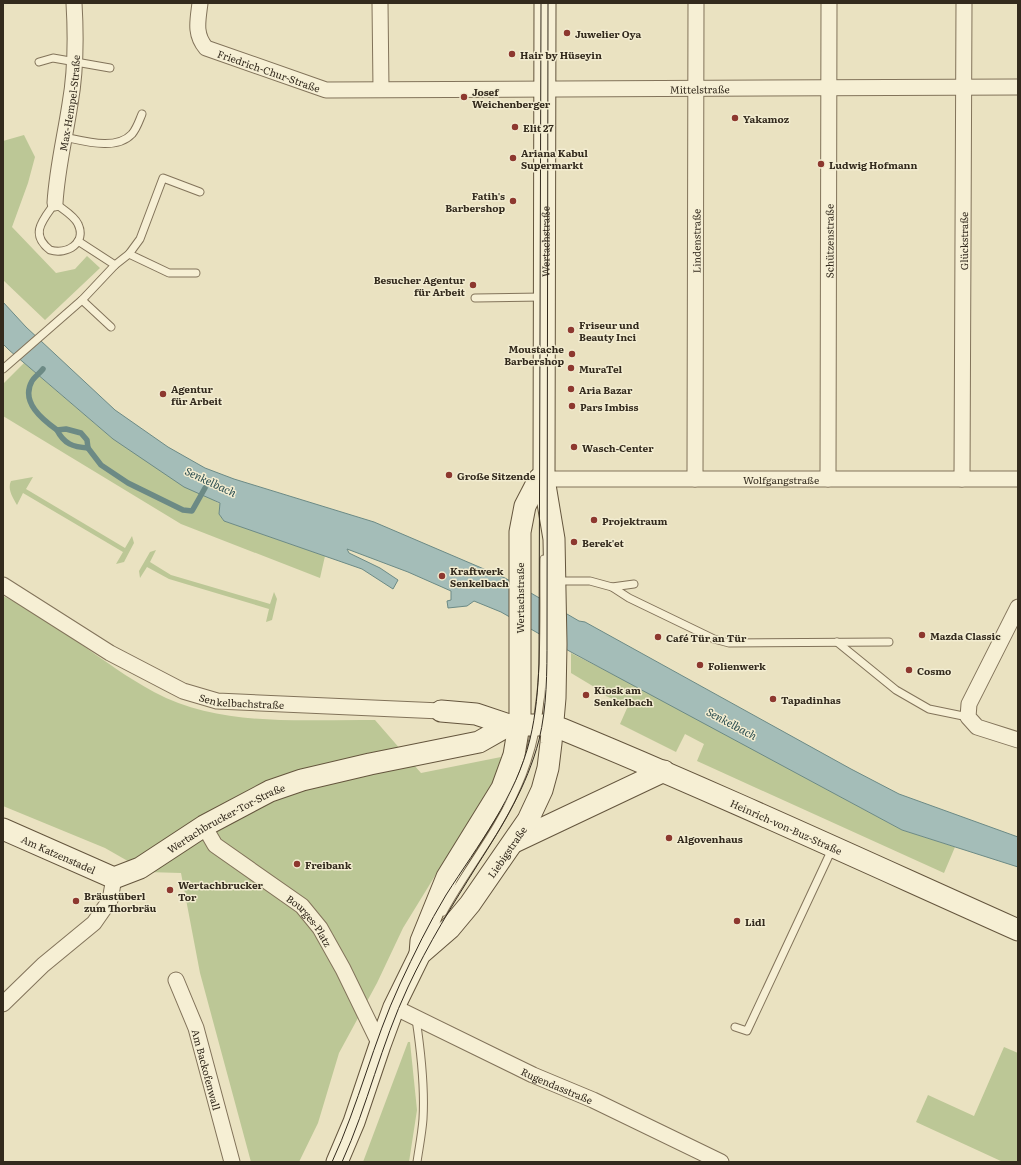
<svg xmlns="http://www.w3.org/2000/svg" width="1021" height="1165" font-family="Literata,serif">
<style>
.green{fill:#bcc796}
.water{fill:#a4bdb8;stroke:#6c8a85}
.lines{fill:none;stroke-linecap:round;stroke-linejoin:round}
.stream{stroke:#6c8a85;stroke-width:5.5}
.lane-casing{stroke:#82735a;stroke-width:9}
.street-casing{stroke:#82735a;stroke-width:17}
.secondary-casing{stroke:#64553d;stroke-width:23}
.lane{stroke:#f6efd4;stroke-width:7}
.street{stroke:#f6efd4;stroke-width:15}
.secondary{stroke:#f6efd4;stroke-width:21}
.tram{stroke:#332a1d;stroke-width:1}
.poi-dot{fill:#8d382f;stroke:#f2ecd0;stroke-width:1.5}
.labels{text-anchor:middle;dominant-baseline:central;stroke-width:3;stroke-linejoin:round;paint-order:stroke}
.poi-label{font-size:10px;font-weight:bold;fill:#332a1d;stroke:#f2ecd0;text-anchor:start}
.street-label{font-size:10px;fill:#332a1d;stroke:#f2ecd0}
.water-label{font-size:11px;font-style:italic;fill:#2e5052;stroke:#f2ecd0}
</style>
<rect width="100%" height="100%" fill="#eae2c1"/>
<g class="green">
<polygon points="24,135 35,157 28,183 12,227 56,273 75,269 87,256 100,268 45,320 3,280 3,141"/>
<polygon points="24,363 113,439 220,504 219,514 224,521 325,556 320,578 181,524 3,416 3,384"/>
<path d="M 33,477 L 26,489 L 125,548 L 132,536 L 134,543 L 124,562 L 116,564 L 123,552 L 23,493 L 17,505 C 13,498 7,489 11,481 Z"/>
<polygon points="156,550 150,562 171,575 270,604 274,592 277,599 272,620 266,622 269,609 169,579 147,567 140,578 139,571 150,552"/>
<path d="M 3,596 C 57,621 102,664 154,692 C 221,728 301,719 375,720 L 421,773 L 501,757 L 495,778 L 403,928 L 377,983 L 339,1053 L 318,1123 L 299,1162 L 251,1162 L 200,973 L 181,873 L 147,872 L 105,848 L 3,806 Z"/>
<polygon points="571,653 636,686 902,830 955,847 944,873 697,761 704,744 685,734 676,752 620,724 628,706 595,691 596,688 571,673"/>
<polygon points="408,1042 410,1042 417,1110 409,1162 363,1162"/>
<polygon points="1004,1047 1018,1053 1018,1162 1003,1162 916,1122 928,1095 974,1116"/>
</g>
<polygon class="water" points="3,302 26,327 115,410 168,447 205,468 234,479 374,522 505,578 579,621 585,622 851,769 899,794 1018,837 1018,867 902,830 571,652 501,612 474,601 467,606 448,608 447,601 451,600 451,591 408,572 347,549 349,553 380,568 398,580 393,589 362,569 224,521 219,514 220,503 184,487 113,439 9,350 3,344"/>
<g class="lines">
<g class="stream">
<path d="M 43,369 C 40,373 34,377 32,381 C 20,402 43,420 57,430 L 66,429 L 81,433 L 87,440 L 88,448 L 101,465 L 128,483 L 183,510 L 192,511 L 205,488"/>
<path d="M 57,430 C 64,444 73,447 88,448"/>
</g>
<defs>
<g id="lane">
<polyline points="39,62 53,58 110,68"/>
<path d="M 64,137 C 84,141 116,151 132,134 C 137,128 139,121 142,114"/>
<path d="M 55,203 C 62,209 74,215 78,224 C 87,243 67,255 50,250 C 29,234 43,220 55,203 Z"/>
<polyline points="78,241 115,265"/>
<polyline points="129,254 169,273 196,273"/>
<polyline points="475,298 543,297"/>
<polyline points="82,300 111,327"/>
<polyline points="3,369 82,300 115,265 129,254 140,239 163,178 200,192"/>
<polyline points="556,581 590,581 612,587 629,598 714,639 729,643 889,642"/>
<polyline points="612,587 634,584"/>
<polyline points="837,642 896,690 929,709 968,717"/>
<path d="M 443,912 C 466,870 498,832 517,787 C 550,714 543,637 544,559"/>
<path d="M 416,1019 C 421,1052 425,1085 423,1119 C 422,1133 419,1148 417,1162"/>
<polyline points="735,1027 747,1031 833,847"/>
</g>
<g id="street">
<path id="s1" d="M 200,3 C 198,20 194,34 206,48 L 326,90 L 1018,87"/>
<polyline points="380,3 381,89"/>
<path id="s2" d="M 55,203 C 57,169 65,137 70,104 C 76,70 76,36 74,3"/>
<path id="s3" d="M 544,479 L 1018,479"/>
<path id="s4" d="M 695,479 L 696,3"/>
<path id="s5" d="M 828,479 L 829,3"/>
<path id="s6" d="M 962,479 L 964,3"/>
<path id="s7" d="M 3,585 L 110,653 L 183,691 L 217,701 L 441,711"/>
<polyline points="1018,607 969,704 968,717 977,727 1018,740"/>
<path id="s8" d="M 204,826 L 215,845 L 302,906 L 320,928 L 343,969 L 380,1045"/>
<path id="s9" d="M 176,980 L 196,1028 L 232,1162"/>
<polyline points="3,1004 43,965 94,923 110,900 114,878"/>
<path id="s10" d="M 394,1007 L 533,1075 L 593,1100 L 721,1162"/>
</g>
<g id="secondary">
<path id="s11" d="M 441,711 L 476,714 L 509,725 L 546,725 L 562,729 C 715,792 866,862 1018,930"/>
<path id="s12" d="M 3,829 L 114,878 L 140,868 L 204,826 L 270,791 L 302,780 L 370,764 L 479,742 L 509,725"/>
<polyline points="514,842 664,771"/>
<polyline points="420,954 421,941 447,877 502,788 514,755 520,719 520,532 525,506 539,479 544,479"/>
<path id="s13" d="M 337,1162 L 354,1122 L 380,1045 L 394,1007 L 420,954 L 450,928 L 470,904 L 528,820 L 542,790 L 548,768 L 551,743 L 555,698 L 556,644 L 554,539 L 544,479 L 545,3"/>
</g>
</defs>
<use href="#lane" class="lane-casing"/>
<use href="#street" class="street-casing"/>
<use href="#secondary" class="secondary-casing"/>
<use href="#lane" class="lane"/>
<use href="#street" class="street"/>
<use href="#secondary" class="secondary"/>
<g class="tram">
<path d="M 332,1162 C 359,1104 373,1042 400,984 C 414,954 429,923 446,895 C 478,845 516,797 530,739 C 536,714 538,689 539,664 L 541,3"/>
<path d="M 342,1162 C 368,1105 381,1044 408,987 C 428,944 453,904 478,864 C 503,825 527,786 539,740 C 547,707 547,672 547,638 L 548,3"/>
</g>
</g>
<g class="poi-dot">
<circle cx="567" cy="33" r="4"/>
<circle cx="512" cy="54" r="4"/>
<circle cx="464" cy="97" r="4"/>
<circle cx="735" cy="118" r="4"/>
<circle cx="515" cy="127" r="4"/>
<circle cx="513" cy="158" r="4"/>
<circle cx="821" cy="164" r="4"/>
<circle cx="513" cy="201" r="4"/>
<circle cx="473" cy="285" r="4"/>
<circle cx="571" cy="330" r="4"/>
<circle cx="572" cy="354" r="4"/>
<circle cx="571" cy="368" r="4"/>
<circle cx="571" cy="389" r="4"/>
<circle cx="163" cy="394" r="4"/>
<circle cx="572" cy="406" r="4"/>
<circle cx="574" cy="447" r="4"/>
<circle cx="449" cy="475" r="4"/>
<circle cx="594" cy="520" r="4"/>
<circle cx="574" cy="542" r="4"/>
<circle cx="442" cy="576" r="4"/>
<circle cx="922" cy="635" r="4"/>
<circle cx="658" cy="637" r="4"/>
<circle cx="700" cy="665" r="4"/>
<circle cx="909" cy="670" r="4"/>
<circle cx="586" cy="695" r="4"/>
<circle cx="773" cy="699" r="4"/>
<circle cx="669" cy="838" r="4"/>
<circle cx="297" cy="864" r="4"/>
<circle cx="170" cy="890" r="4"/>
<circle cx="76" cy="901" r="4"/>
<circle cx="737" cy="921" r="4"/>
</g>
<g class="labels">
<g class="poi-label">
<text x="575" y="33">Juwelier Oya</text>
<text x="520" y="54">Hair by Hüseyin</text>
<text x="472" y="91">Josef<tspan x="472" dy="12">Weichenberger</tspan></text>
<text x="743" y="118">Yakamoz</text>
<text x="523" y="127">Elit 27</text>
<text x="521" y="152">Ariana Kabul<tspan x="521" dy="12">Supermarkt</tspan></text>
<text x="829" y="164">Ludwig Hofmann</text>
<text x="505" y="195" text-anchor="end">Fatih's<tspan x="505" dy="12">Barbershop</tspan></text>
<text x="465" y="279" text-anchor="end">Besucher Agentur<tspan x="465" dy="12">für Arbeit</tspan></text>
<text x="579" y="324">Friseur und<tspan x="579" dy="12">Beauty Inci</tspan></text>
<text x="564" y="348" text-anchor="end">Moustache<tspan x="564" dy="12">Barbershop</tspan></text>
<text x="579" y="368">MuraTel</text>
<text x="171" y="388">Agentur<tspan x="171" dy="12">für Arbeit</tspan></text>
<text x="579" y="389">Aria Bazar</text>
<text x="580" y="406">Pars Imbiss</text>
<text x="582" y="447">Wasch-Center</text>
<text x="457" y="475">Große Sitzende</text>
<text x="602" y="520">Projektraum</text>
<text x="582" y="542">Berek'et</text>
<text x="450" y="570">Kraftwerk<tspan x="450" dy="12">Senkelbach</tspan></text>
<text x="930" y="635">Mazda Classic</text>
<text x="666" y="637">Café Tür an Tür</text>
<text x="708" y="665">Folienwerk</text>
<text x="917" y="670">Cosmo</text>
<text x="594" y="689">Kiosk am<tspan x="594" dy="12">Senkelbach</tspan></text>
<text x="781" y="699">Tapadinhas</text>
<text x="677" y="838">Algovenhaus</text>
<text x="305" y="864">Freibank</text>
<text x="178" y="884">Wertachbrucker<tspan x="178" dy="12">Tor</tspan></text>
<text x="84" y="895">Bräustüberl<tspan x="84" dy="12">zum Thorbräu</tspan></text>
<text x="745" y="921">Lidl</text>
</g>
<g class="street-label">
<text stroke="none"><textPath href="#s1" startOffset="114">Friedrich-Chur-Straße</textPath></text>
<text stroke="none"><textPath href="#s1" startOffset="548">Mittelstraße</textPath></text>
<text stroke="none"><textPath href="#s2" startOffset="101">Max-Hempel-Straße</textPath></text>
<text stroke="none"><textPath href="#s13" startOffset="981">Wertachstraße</textPath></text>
<text stroke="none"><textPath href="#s4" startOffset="238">Lindenstraße</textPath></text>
<text stroke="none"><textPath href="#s5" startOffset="238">Schützenstraße</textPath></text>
<text stroke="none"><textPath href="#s6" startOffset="238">Glückstraße</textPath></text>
<text stroke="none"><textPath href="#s3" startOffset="237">Wolfgangstraße</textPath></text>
<text transform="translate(519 598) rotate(-90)">Wertachstraße</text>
<text stroke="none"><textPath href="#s7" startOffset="269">Senkelbachstraße</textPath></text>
<text stroke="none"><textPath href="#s12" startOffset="249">Wertachbrucker-Tor-Straße</textPath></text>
<text stroke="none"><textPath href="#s11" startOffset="368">Heinrich-von-Buz-Straße</textPath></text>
<text stroke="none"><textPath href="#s13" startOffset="359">Liebigstraße</textPath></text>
<text stroke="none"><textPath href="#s12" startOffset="61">Am Katzenstadel</textPath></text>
<text stroke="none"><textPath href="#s8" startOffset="144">Bourges-Platz</textPath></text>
<text stroke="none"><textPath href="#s9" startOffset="95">Am Backofenwall</textPath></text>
<text stroke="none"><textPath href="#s10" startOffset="181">Rugendasstraße</textPath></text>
</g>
<g class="water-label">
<text transform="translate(211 481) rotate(25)">Senkelbach</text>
<text transform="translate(732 723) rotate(28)">Senkelbach</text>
</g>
</g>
<rect width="1021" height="1165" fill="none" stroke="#332a1d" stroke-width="8"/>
</svg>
